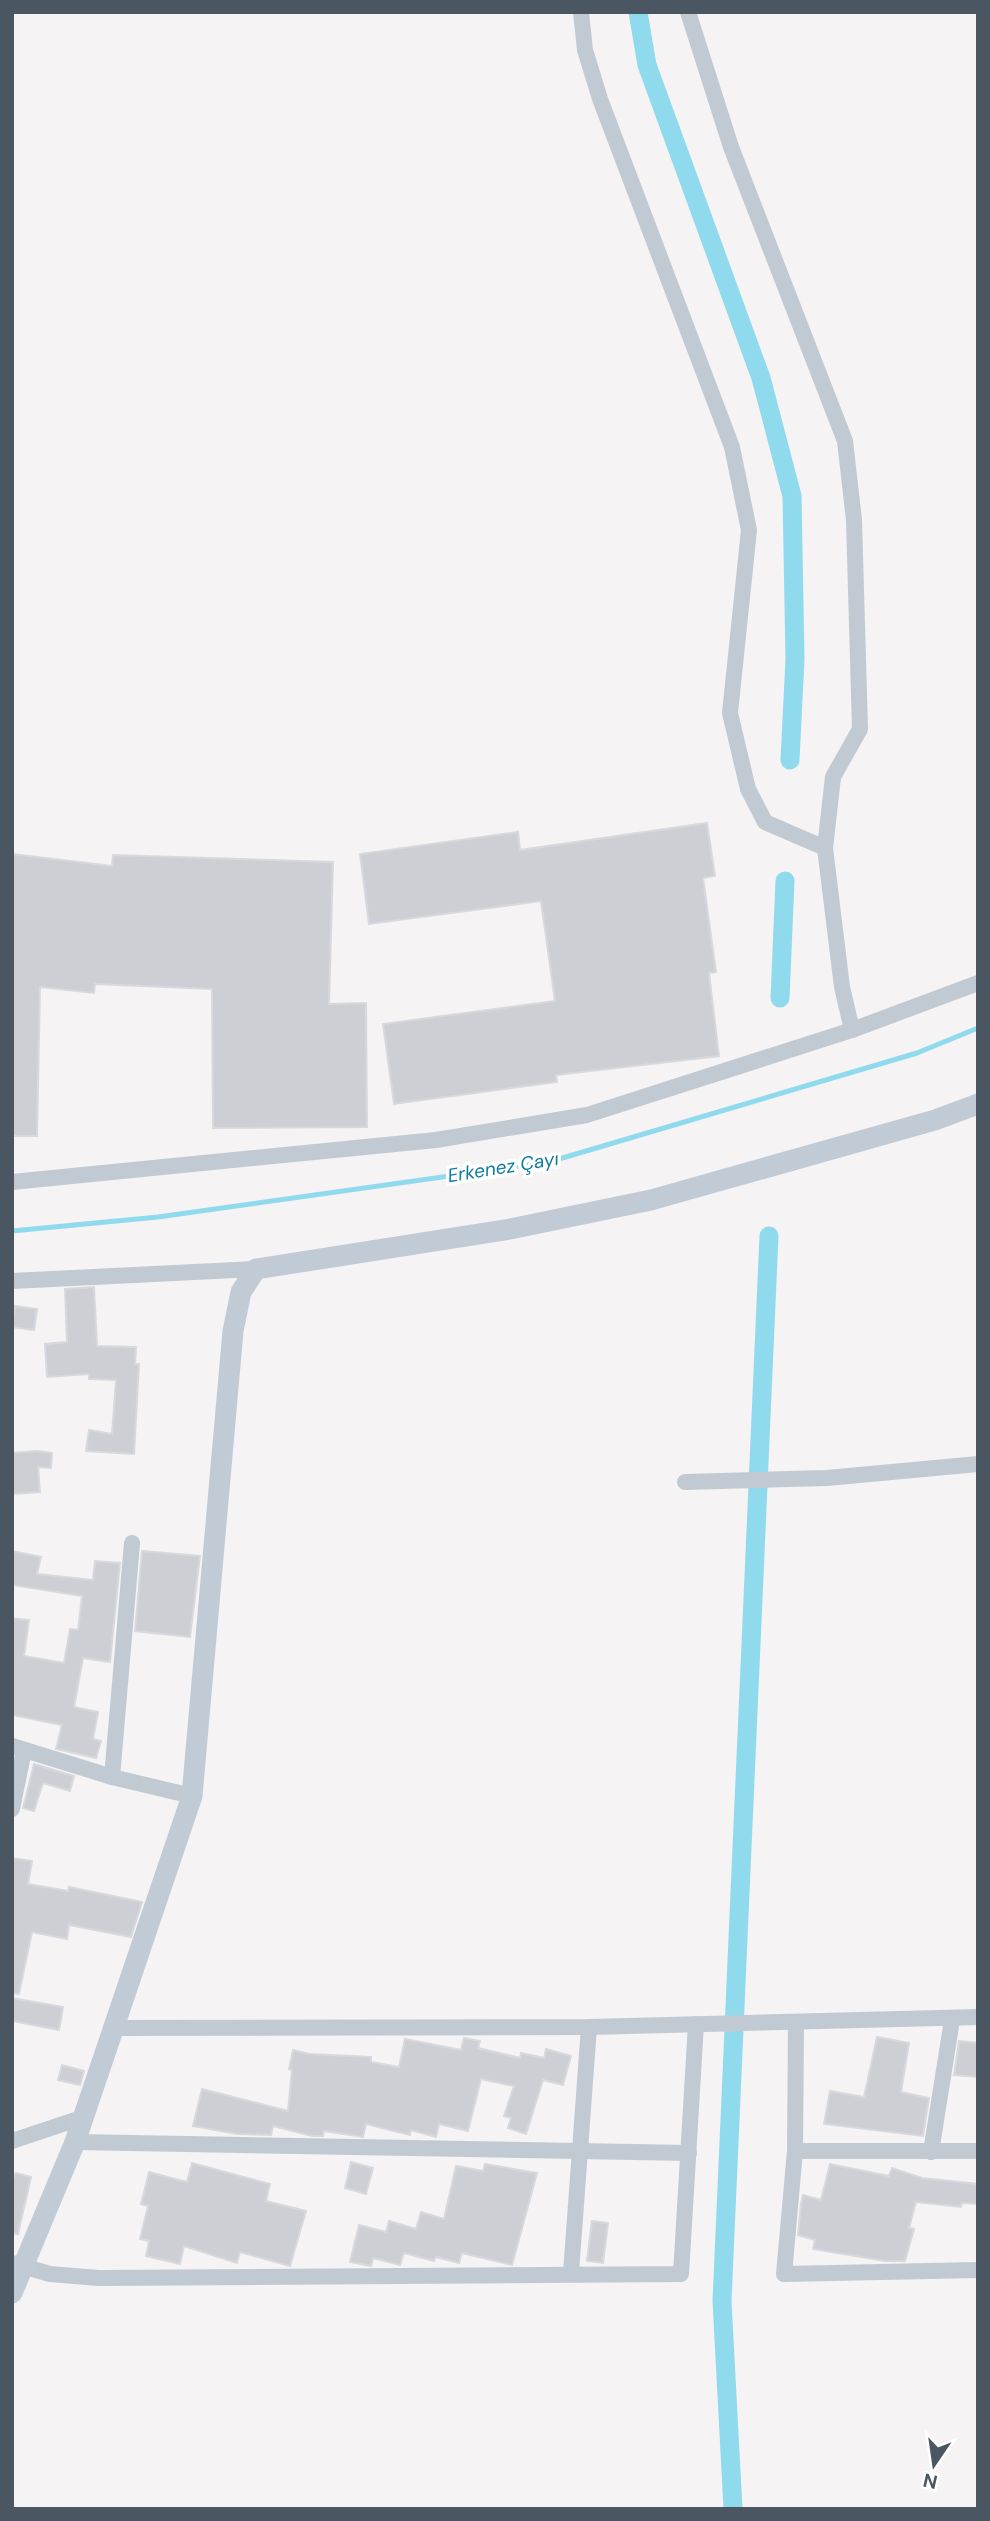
<svg xmlns="http://www.w3.org/2000/svg" width="990" height="2521" font-family="'DM Sans',sans-serif">
<style>
.lines{fill:none;stroke-linecap:round;stroke-linejoin:round}
.stream{stroke:#90daee;stroke-width:5}
.canal{stroke:#90daee;stroke-width:19}
.building{fill:#cdcfd5;stroke:#d7d9de;stroke-width:2}
.street{stroke:#c1cad2;stroke-width:16}
.secondary{stroke:#c1cbd6;stroke-width:21}
.labels{text-anchor:middle;dominant-baseline:central;stroke-width:7;stroke-linejoin:round;paint-order:stroke}
.water-label{font-size:19px;font-style:italic;fill:#0c7c9b;stroke:#fff}
</style>
<rect width="100%" height="100%" fill="#f5f3f3"/>
<g class="lines">
<polyline class="stream" points="12,1231 158,1217 549,1162 917,1053 978,1028"/>
<g class="canal">
<polyline points="638,12 647,65 761,378 792,496 795,659 790,760"/>
<polyline points="780,998 785,881"/>
<polyline points="733,2509 722,2301 769,1236"/>
</g>
</g>
<g class="building">
<polygon points="707,823 715,876 703,878 716,972 709,973 719,1056 556,1075 557,1082 394,1104 383,1024 555,1001 541,901 369,924 360,854 518,832 520,850"/>
<polygon points="12,854 112,866 113,855 333,862 329,1004 366,1003 367,1127 213,1128 212,989 95,984 94,993 40,987 37,1136 12,1136"/>
<polygon points="94,1287 97,1346 136,1347 135,1364 139,1364 134,1454 86,1451 89,1430 112,1434 116,1380 89,1379 89,1374 47,1377 45,1344 67,1342 65,1289"/>
<polygon points="15,1306 37,1309 34,1330 12,1327"/>
<polygon points="37,1451 52,1453 51,1468 38,1467 40,1492 12,1494 12,1453"/>
<polygon points="12,1551 41,1557 37,1574 93,1580 95,1561 120,1563 110,1662 83,1658 74,1707 98,1712 93,1739 101,1741 96,1758 56,1749 62,1725 12,1715 12,1618 29,1620 24,1656 64,1663 70,1629 78,1630 82,1596 12,1585"/>
<polygon points="142,1551 200,1556 190,1637 135,1631"/>
<polygon points="34,1764 74,1776 70,1791 43,1783 34,1811 23,1808"/>
<polygon points="12,1858 32,1861 28,1884 68,1891 69,1887 142,1902 131,1937 69,1925 67,1939 32,1932 19,1994 12,1993"/>
<polygon points="12,1998 63,2007 59,2030 12,2021"/>
<polygon points="877,2037 909,2043 901,2092 929,2098 923,2136 824,2124 830,2091 864,2097"/>
<polygon points="464,2038 480,2041 478,2048 520,2058 521,2053 544,2058 546,2049 571,2056 563,2085 543,2080 526,2134 508,2128 511,2118 504,2116 514,2086 481,2079 468,2131 439,2124 436,2137 411,2130 410,2135 366,2124 363,2137 324,2131 323,2136 312,2136 273,2126 271,2135 237,2134 193,2126 202,2089 288,2111 292,2070 289,2069 293,2050 309,2054 371,2057 371,2062 399,2067 405,2039 461,2050"/>
<polygon points="959,2041 978,2043 978,2077 954,2075"/>
<polygon points="62,2065 84,2071 80,2085 58,2080"/>
<polygon points="351,2162 373,2168 366,2194 345,2188"/>
<polygon points="192,2163 270,2184 266,2201 306,2211 290,2266 240,2252 237,2263 184,2246 180,2264 146,2256 149,2241 140,2239 148,2206 141,2204 149,2172 187,2182"/>
<polygon points="485,2164 537,2173 512,2265 462,2253 459,2263 436,2257 434,2261 404,2253 400,2265 373,2258 371,2266 350,2262 359,2225 386,2232 389,2221 416,2229 421,2212 444,2219 456,2166 483,2171"/>
<polygon points="830,2164 889,2176 892,2168 922,2178 978,2184 978,2204 962,2203 961,2207 916,2202 909,2228 914,2229 905,2261 885,2261 813,2249 815,2240 798,2235 801,2204 803,2195 821,2200"/>
<polygon points="16,2173 31,2177 18,2234 12,2233 12,2180"/>
<polygon points="592,2221 608,2223 603,2263 587,2261"/>
</g>
<g class="lines">
<g class="street">
<polyline points="581,12 585,50 600,99 732,447 749,530 730,713 748,789 765,822 825,848"/>
<polyline points="688,12 731,147 845,441 854,520 860,729 833,777 825,848 842,987 852,1030"/>
<polyline points="12,1182 436,1140 587,1115 852,1030 978,983"/>
<polyline points="12,1281 256,1269"/>
<polyline points="685,1482 827,1478 978,1464"/>
<polyline points="132,1543 112,1777 192,1796"/>
<polyline points="12,1746 112,1777"/>
<polyline points="12,1809 24,1750"/>
<polyline points="796,2023 795,2151 784,2274 978,2270"/>
<polyline points="115,2028 589,2027 978,2017"/>
<polyline points="12,2141 84,2117"/>
<polyline points="75,2142 689,2153"/>
<polyline points="795,2151 978,2151"/>
<polyline points="931,2152 952,2020"/>
<polyline points="12,2263 50,2274 99,2278 681,2274 696,2024"/>
<polyline points="571,2273 589,2027"/>
</g>
<polyline class="secondary" points="12,2293 75,2142 192,1796 233,1331 241,1292 256,1269 510,1229 651,1200 935,1120 978,1104"/>
</g>
<g class="labels">
<g class="water-label">
<text transform="translate(503 1167) rotate(-9)">Erkenez Çayı</text>
</g>
</g>
<rect width="990" height="2521" fill="none" stroke="#4a5661" stroke-width="28"/>
<g transform="translate(934 2465) rotate(193)" stroke="#ffffff" stroke-width="5" paint-order="stroke">
<path d="M0-5L12 26L0 18L-12 26Z" fill="#4a5661"/>
<text y="-10" font-size="19" font-weight="bold" text-anchor="middle" fill="#4a5661">N</text>
</g>
</svg>
